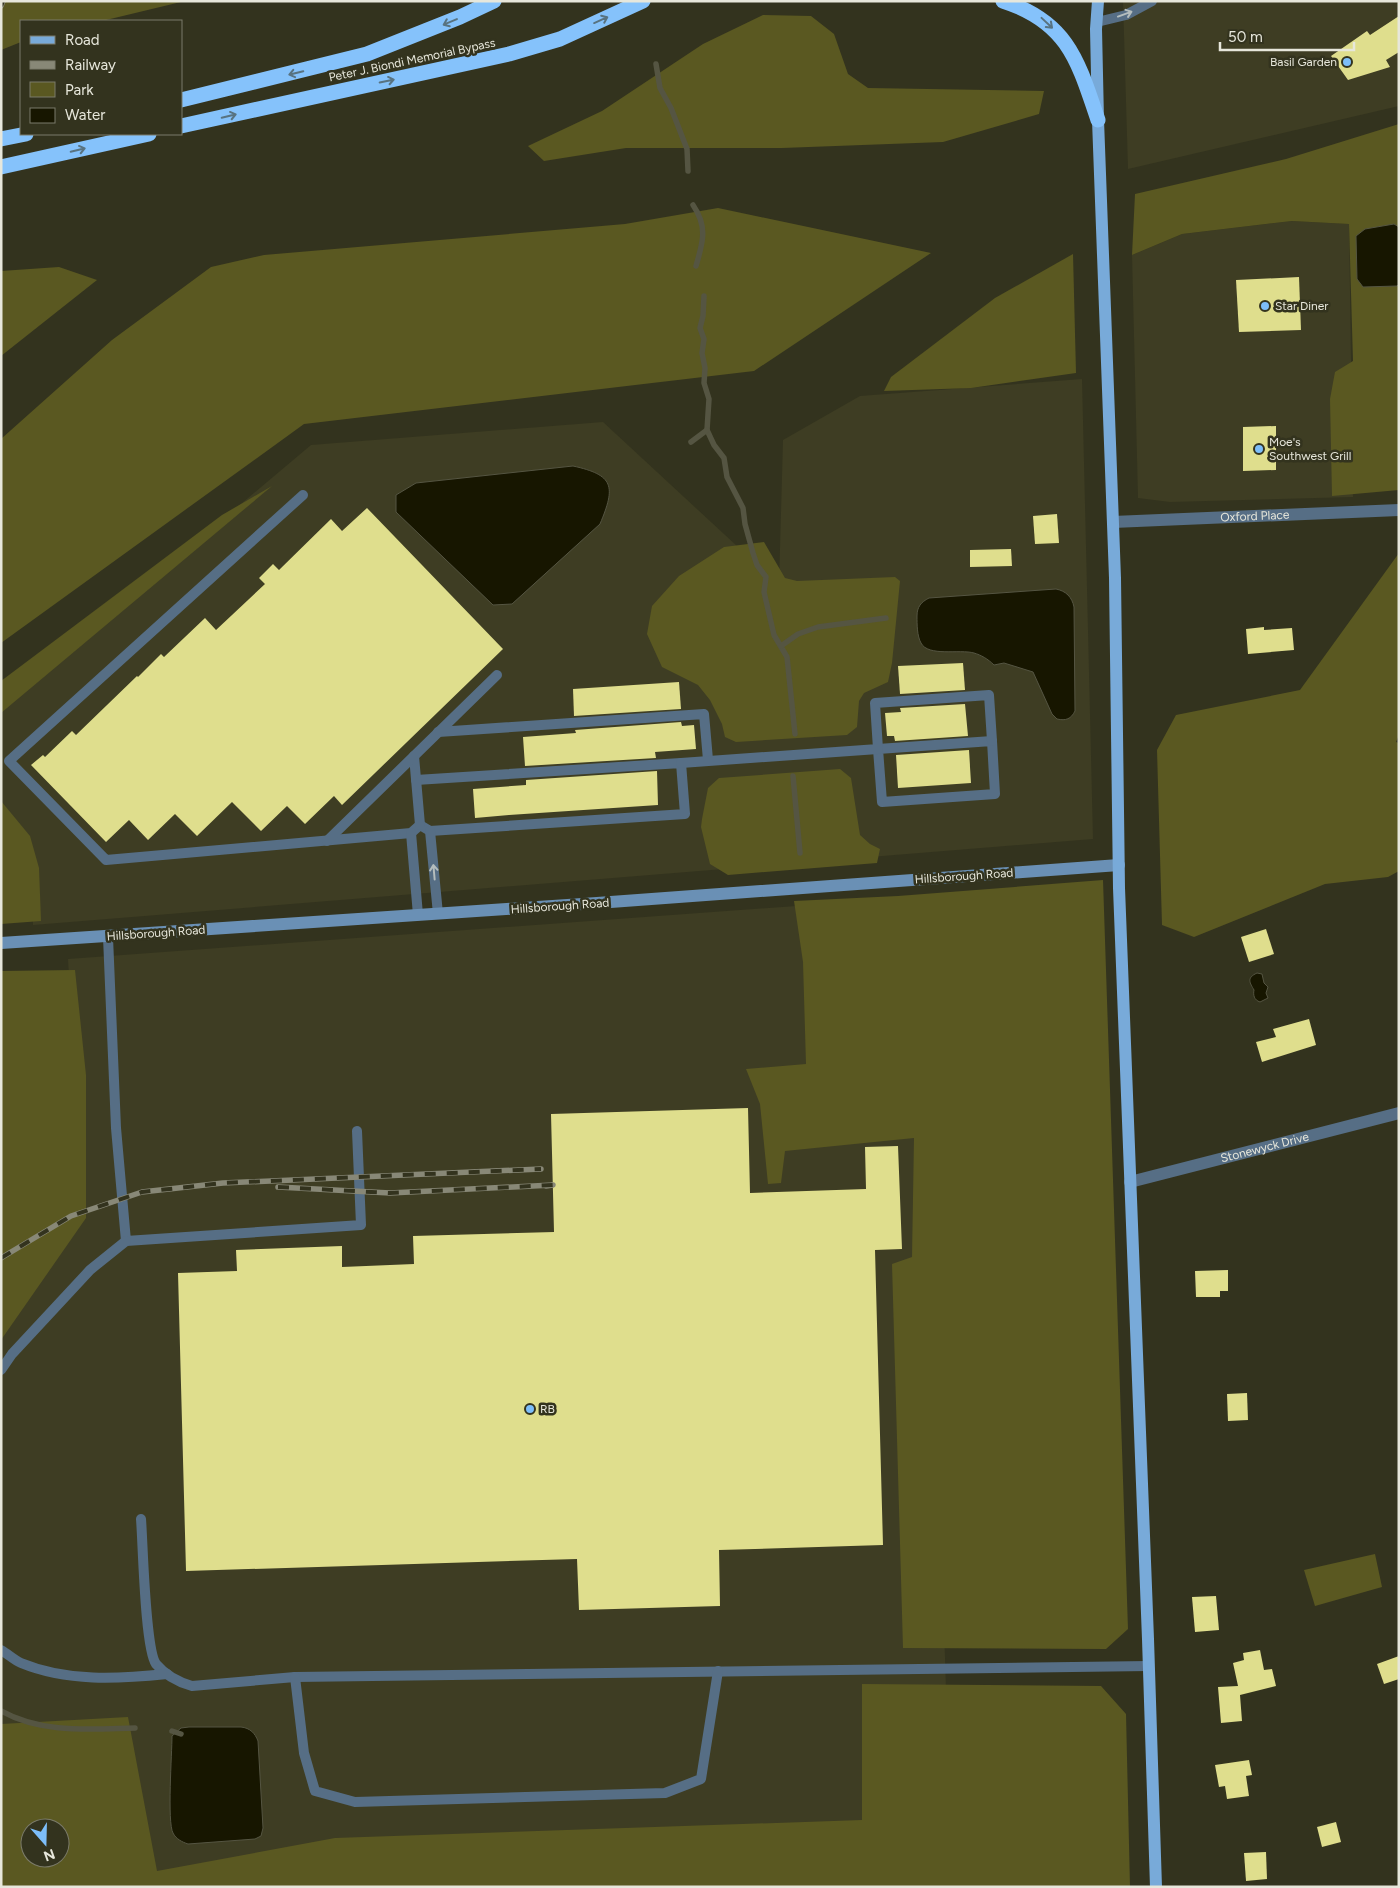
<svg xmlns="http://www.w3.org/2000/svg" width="1400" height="1888" font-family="Figtree,sans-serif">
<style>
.built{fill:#3e3d23}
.green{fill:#5a5821;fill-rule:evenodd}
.water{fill:#171600;stroke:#555542}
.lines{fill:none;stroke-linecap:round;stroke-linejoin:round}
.stream{stroke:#555542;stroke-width:5.5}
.building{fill:#dfde8d}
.lane{stroke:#566e85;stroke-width:10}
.street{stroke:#566e85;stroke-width:12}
.secondary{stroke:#6a90b5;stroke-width:12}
.primary{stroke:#78aad9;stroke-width:12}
.highway{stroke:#85c2fb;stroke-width:15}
.rail-casing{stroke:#887;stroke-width:5.5}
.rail{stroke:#33331e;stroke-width:4;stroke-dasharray:11;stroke-linecap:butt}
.oneway{stroke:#b4bdbd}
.oneway2{stroke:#587381}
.poi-dot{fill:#7dbef9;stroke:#33331e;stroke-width:2}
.labels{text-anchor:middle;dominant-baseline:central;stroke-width:5;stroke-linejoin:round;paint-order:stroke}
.street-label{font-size:12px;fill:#e7e7db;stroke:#33331e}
.poi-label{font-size:12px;fill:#e7e7db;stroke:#33331e;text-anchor:start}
</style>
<rect width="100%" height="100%" fill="#33331e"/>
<g class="built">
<polygon points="1123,1 1399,1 1399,106 1128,169"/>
<polygon points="1292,221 1349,224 1353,497 1170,502 1138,498 1132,255 1182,234"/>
<polygon points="1082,379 1093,839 33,925 32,847 1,812 1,706 311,445 603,422 779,585 783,440 860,396"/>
<polygon points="920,897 951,1840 135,1878 1,1725 1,1291 81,1185 68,959"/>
</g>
<g class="green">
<polygon points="1,1 185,1 102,21 21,21 21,42 1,50"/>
<polygon points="763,15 811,16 834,34 848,74 868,88 1044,91 1039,114 943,142 782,148 626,148 544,161 528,146 602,111 703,44"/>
<polygon points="1399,124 1399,490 1332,496 1330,399 1335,372 1353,361 1349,224 1292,221 1182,234 1132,255 1135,194 1286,159"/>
<polygon points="718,208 931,253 754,371 304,424 1,643 1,439 112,340 211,267 264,255 625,224"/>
<polygon points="1073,254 1076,373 971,388 884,391 891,377 995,298"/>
<polygon points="59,267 97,280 1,356 1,271"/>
<polygon points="272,486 1,713 1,681 222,515"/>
<polygon points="764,542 785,578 797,581 895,577 900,581 892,663 888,682 864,693 859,701 857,727 847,735 736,742 725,737 722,724 710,700 698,685 662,667 647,634 652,606 679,576 724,547"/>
<polygon points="1399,553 1399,735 1396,742 1399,743 1399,871 1388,877 1325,884 1194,937 1162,925 1157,750 1176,715 1300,690"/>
<polygon points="840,769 851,778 860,835 870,844 880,849 877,863 728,875 710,864 701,827 702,819 708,788 719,778"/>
<polygon points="1,801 30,836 39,868 41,921 1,924"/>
<polygon points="1103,880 1128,1629 1106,1649 903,1648 892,1264 912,1257 914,1138 785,1151 781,1183 768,1184 760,1104 746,1069 806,1064 803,962 794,901 898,896"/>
<polygon points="75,970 86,1075 86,1218 1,1340 1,971"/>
<polygon points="1375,1554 1382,1587 1315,1606 1304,1570"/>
<path d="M 862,1684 L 1101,1686 L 1126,1714 L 1130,1887 L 1,1887 L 1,1724 L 128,1717 L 157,1871 L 335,1838 L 862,1820 ZM 30,1828 L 60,1828 L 60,1858 L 30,1858 Z"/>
</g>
<g class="water">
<polygon points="1394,224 1399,227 1399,284 1397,286 1363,287 1357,279 1356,236 1365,229"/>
<path d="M 573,466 C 614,475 616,486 600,524 L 512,604 L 493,605 L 396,512 L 396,495 L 416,483 Z"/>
<path d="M 1056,589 C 1066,591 1072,597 1074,607 L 1075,711 C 1071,719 1066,721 1057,719 L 1052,714 L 1033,672 L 1004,663 L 994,665 C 988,659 981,655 974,653 C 960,649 928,657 921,643 C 917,636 917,624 917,616 C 917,607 921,602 929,598 Z"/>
<path d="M 1257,973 L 1262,974 L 1264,983 L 1268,987 L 1266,993 L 1268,998 L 1260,1002 C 1254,1000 1253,995 1254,990 C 1250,983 1246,978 1257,973 Z"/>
<path d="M 189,1727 L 241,1727 C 250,1728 255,1733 258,1741 L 263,1828 L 261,1836 L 255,1839 L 188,1844 C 182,1842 176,1839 173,1833 C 167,1822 172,1753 172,1736 L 181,1728 Z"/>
</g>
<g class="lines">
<g class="stream">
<polyline points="656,64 660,88 671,108 687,149 688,171"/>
<path d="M 693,205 C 708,227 703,242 696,266"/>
<polyline points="704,296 703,316 700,328 704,339 702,353 705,368 704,383 709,399 707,430 714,445 724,458 727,477 743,508 745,524 753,553 757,565 766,577 764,592 774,635 787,657 795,734"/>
<polyline points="691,442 707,430"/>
<polyline points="781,646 798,634 818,627 886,618"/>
<polyline points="793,776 800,853"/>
<path d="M 1,1711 C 42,1734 90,1729 135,1728"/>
<polyline points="172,1731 181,1734"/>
</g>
</g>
<g class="building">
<polygon points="1399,16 1399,52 1386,60 1390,67 1348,80 1331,56 1367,31 1370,35"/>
<polygon points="1299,277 1301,330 1239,332 1236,280"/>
<polygon points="1276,426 1276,470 1243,471 1243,427"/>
<polygon points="367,508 503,649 342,805 334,796 305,824 287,806 261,831 232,802 197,836 175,814 148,840 129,820 106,842 31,765 43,755 45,757 72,731 76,735 137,676 138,677 161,654 164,657 205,618 216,630 265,584 259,578 273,564 279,570 331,519 342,531"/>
<polygon points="1057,514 1059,543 1035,544 1033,516"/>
<polygon points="1011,549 1012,566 970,567 970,550"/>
<polygon points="1264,627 1264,630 1292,628 1294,650 1248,654 1246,629"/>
<polygon points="963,663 965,690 900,694 898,666"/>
<polygon points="679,682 681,709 574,716 573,689"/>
<polygon points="965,704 968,736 895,741 894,736 887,736 885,713 901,712 900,708"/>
<polygon points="681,722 682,726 694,725 696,749 655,752 656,758 525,766 523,737 576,733 575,730"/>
<polygon points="969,750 971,783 898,788 896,755"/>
<polygon points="657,771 658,805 509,815 475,818 473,789 526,785 526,780"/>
<polygon points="1266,929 1274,954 1249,962 1241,937"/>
<polygon points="1309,1019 1316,1045 1262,1062 1256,1042 1276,1037 1273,1029"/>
<polygon points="748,1108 750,1193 866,1189 865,1147 898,1146 902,1249 875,1250 883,1545 719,1550 720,1606 579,1610 577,1559 186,1571 178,1273 237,1271 236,1250 342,1246 342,1267 414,1264 413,1236 554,1232 551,1114"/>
<polygon points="1228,1270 1228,1291 1220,1291 1220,1297 1196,1297 1195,1271"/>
<polygon points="1247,1393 1248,1420 1228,1421 1227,1394"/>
<polygon points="1216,1596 1219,1630 1195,1632 1192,1597"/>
<polygon points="1260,1650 1264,1670 1272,1669 1276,1686 1240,1695 1242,1721 1221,1723 1218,1687 1238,1686 1233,1663 1244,1660 1243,1653"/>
<polygon points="1399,1656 1399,1679 1384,1684 1377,1664"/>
<polygon points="1249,1760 1252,1775 1246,1776 1249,1796 1227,1799 1225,1786 1219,1787 1215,1765"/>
<polygon points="1336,1822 1341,1842 1322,1847 1317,1827"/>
<polygon points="1266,1852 1267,1879 1246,1881 1244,1853"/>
</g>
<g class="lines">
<g class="lane">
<polyline points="1097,22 1126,15 1152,1"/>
<polyline points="303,495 9,761 106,860 411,833 420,825 430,831 685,814 681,763 416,780"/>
<polyline points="438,732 704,714 708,760"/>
<polygon points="992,741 995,794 882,802 878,749"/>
<polyline points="414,756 420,825"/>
<polyline points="681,763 878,749 875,703 989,695 992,741"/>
<polyline points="430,831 438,914"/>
<polyline points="411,833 418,915"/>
<polyline points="327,841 497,675"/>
<polyline points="108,937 116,1128 126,1241 361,1225 357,1131"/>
<polyline points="1,1370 12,1354 90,1270 126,1241"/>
<path d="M 141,1519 C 143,1544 145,1649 156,1664 C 166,1676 178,1682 192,1686 L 295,1677 L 1149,1666"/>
<path d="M 1,1650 C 8,1654 14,1660 21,1663 C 67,1682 118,1679 167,1674"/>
<polyline points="295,1677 304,1753 315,1791 355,1802 665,1793 701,1779 718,1671"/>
</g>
<g class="street">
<path id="s1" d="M 1113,522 L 1399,510"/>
<path id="s2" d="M 1130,1182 L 1399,1113"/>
</g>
<polyline class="secondary" points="1,943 597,903 1119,865"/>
<polyline class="primary" points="1098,1 1096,29 1098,120 1115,578 1119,888 1148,1639 1156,1887"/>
<g class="highway">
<path d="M 1003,1 C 1068,22 1078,61 1098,120"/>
<polyline points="181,100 367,54 460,17 494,1"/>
<polyline points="181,126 509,54 560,39 643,1"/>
<polyline points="1,139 26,134"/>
<polyline points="1,167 149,134"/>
</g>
<defs>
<g id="rail">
<polyline points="1,6 3,1"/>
<polyline points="278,1187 390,1193 553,1185 546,1186"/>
<polyline points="1,1258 71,1216 142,1192 223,1183 541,1169"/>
</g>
</defs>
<use href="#rail" class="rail-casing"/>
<use href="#rail" class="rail"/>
</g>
<defs><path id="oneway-shaft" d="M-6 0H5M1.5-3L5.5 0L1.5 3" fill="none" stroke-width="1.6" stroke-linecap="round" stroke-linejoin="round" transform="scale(1.25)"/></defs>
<g class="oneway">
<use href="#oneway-shaft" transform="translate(1125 14) rotate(-20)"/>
<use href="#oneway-shaft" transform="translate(434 872) rotate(-95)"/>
</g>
<g class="oneway2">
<use href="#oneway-shaft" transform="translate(601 20) rotate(-24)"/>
<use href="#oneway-shaft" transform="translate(450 22) rotate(157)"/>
<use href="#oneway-shaft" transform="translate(1047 23) rotate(43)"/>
<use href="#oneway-shaft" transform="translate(296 73) rotate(166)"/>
<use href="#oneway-shaft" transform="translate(387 81) rotate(-12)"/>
<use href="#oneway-shaft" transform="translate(229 116) rotate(-13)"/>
<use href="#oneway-shaft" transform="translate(78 150) rotate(-13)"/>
</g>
<g class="poi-dot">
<circle cx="1347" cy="62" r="5"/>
<circle cx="1265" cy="306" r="5"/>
<circle cx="1259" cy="449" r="5"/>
<circle cx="530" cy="1409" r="5"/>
</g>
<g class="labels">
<g class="street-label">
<text transform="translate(412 60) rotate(-12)">Peter J. Biondi Memorial Bypass</text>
<text stroke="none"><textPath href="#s1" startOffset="142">Oxford Place</textPath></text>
<text transform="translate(964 876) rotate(-4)">Hillsborough Road</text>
<text transform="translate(560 906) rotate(-4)">Hillsborough Road</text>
<text transform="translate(156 933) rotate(-4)">Hillsborough Road</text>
<text stroke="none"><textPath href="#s2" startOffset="139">Stonewyck Drive</textPath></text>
</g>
<g class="poi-label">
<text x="1337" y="62" text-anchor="end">Basil Garden</text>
<text x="1275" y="306">Star Diner</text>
<text x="1269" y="442">Moe's<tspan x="1269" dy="14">Southwest Grill</tspan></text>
<text x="540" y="1409">RB</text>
</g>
</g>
<rect width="1400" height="1888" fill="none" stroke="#e7e7db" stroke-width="5"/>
<rect x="20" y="20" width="162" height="115" fill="#33331e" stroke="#7b7b6a"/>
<rect x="30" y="36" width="25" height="8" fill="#78aad9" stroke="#7b7b6a"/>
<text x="65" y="45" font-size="15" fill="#e7e7db">Road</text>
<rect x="30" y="61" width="25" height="8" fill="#888877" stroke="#7b7b6a"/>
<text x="65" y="70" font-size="15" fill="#e7e7db">Railway</text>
<rect x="30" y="82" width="25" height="15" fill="#5a5821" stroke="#7b7b6a"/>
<text x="65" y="95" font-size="15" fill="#e7e7db">Park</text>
<rect x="30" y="108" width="25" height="15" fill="#171600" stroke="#7b7b6a"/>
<text x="65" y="120" font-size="15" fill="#e7e7db">Water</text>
<g transform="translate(45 1843) rotate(160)"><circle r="24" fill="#33331e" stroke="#7b7b6a"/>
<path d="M0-4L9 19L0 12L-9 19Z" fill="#7dbef9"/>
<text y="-8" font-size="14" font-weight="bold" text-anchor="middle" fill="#e7e7db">N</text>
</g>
<path d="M1220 42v8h134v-8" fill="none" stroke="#e7e7db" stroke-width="2.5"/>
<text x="1228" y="42" font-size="15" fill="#e7e7db" stroke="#33331e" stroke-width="4" paint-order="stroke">50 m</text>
</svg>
